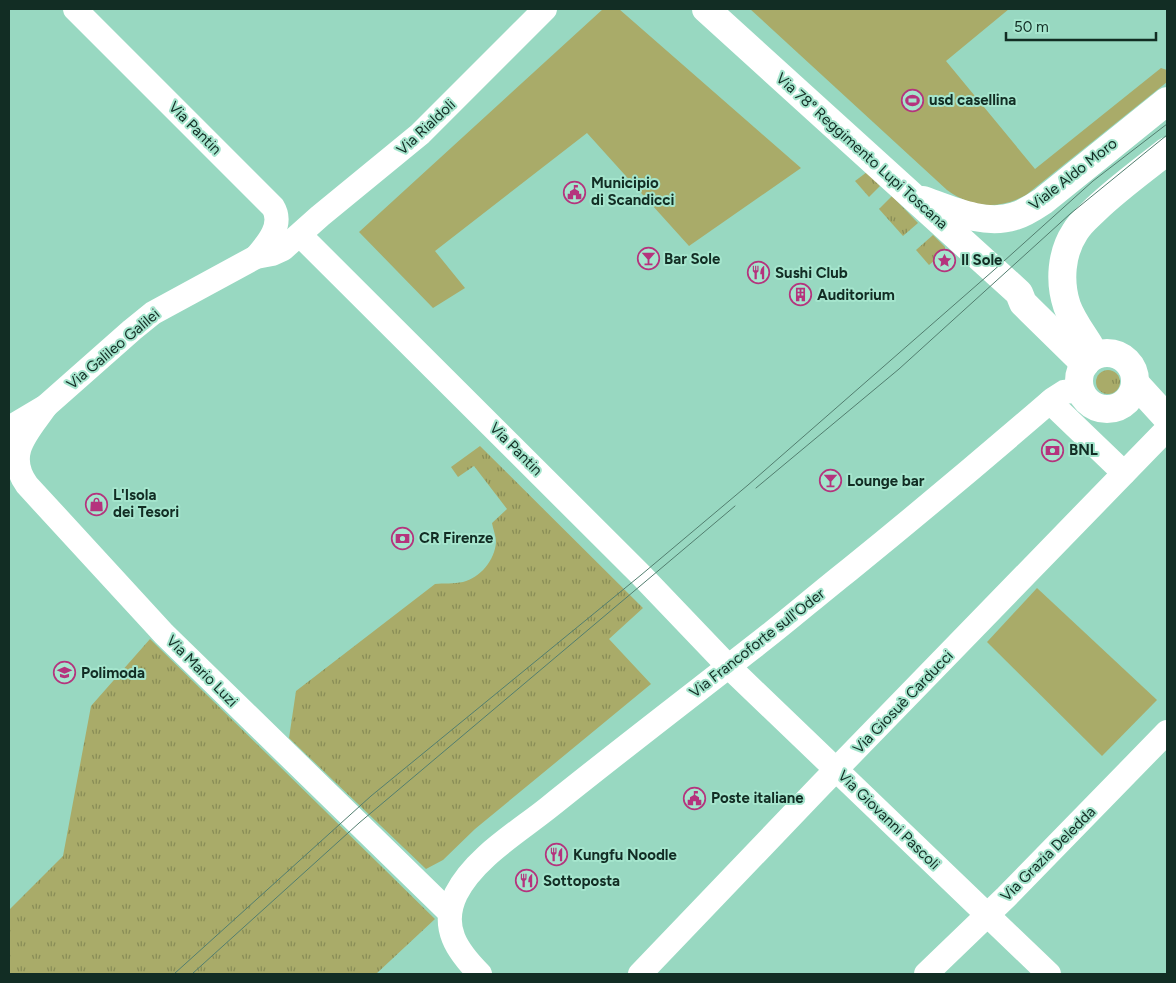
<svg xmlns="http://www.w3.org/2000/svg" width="1176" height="983" font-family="Figtree,sans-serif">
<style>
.grass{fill:url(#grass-tufts)}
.park{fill:#a9ab69}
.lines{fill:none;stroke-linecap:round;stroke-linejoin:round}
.street{stroke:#fff;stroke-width:24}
.secondary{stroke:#fff;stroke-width:28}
.tram{stroke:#527e6f;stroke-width:1}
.labels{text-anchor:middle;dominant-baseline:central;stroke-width:4;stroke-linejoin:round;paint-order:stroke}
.poi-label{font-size:15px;font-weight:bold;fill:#122d24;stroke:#a5e5cd;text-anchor:start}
.street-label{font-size:15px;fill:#122d24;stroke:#a5e5cd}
</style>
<defs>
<pattern id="grass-tufts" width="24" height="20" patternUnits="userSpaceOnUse" patternTransform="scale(1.25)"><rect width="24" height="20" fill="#a9ab69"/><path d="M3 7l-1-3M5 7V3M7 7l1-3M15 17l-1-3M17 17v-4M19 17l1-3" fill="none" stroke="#888c56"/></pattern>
</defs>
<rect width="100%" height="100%" fill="#98d8c1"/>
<g class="grass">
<polygon points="867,172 880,186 869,197 855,181"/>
<polygon points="892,196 918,223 903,236 879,209"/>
<polygon points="933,235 945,247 945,252 929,265 916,250"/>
<circle cx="1108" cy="382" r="12"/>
<path d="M 480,446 L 643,608 L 609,639 L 651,684 L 475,829 L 443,860 L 426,869 L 289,738 L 296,691 L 435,584 C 443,583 454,584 463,582 C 480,578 495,560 496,542 C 496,536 493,529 492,523 L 507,509 L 474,466 L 458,477 L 451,467 Z"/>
<polygon points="150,639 435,919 376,974 9,974 9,910 63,856 91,706"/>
</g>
<g class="park">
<polygon points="603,9 619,9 801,168 689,246 587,133 435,251 465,288 433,308 359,232"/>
<path d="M 750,9 L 1009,9 L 946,61 L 1035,169 L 1161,68 L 1167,70 L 1167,82 L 1026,195 C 999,210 971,208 947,190 Z"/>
<polygon points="1037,588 1157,700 1102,756 987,642"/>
</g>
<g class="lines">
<g class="street">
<path d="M 75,9 L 273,207 C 284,225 267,244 256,257"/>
<polyline points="300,235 641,575 728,666 1049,974"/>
<polyline points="1050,402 1124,473"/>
<path d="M 46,406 C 29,431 4,453 27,485 L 164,634 L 450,913"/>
<polyline points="9,428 46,406 132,330 153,313 256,257 272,254 283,249 320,216 420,134 545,9"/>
<path d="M 480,974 C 457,951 440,927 456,894 C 474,858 518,832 548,808 C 615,754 683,702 751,649 C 784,624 816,596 849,570 C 918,514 986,457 1053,399 L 1064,392 L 1080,390"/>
<polyline points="640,974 820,786 1167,429"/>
<polyline points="926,974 1006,897 1167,732"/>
</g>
<g class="secondary">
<polyline points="706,9 1019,293 1023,303 1030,310 1085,364"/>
<path d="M 923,200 C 951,210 985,226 1015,216 C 1025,213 1034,207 1043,201 L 1167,101"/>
<path d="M 1090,346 C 1082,333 1072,320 1067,306 C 1059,282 1061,253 1075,232 C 1080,223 1089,216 1096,209 C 1118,188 1143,170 1167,151"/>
<circle cx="1107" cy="381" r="28"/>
<polyline points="1135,383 1167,418"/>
</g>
<g class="tram">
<polyline points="756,488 899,369 1070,214 1167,135"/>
<polyline points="174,974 371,796 641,575 748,485 994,270 1093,181 1167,124"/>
<polyline points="192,974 359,823 735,506"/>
</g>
</g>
<defs>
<symbol id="stadium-ring" viewBox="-11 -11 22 22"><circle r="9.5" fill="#a5e5cd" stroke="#b5337d" stroke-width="1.5"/><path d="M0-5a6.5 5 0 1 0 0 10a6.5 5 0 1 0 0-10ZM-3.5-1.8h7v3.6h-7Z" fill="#b5337d"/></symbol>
<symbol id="civic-ring" viewBox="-11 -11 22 22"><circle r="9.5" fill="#a5e5cd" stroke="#b5337d" stroke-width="1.5"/><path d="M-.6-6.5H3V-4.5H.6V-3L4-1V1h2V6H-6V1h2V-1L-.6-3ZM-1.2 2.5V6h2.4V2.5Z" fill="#b5337d"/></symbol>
<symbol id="bar-ring" viewBox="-11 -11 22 22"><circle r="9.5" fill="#a5e5cd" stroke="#b5337d" stroke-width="1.5"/><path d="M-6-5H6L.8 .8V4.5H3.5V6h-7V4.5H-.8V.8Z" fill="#b5337d"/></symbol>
<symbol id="sight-ring" viewBox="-11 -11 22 22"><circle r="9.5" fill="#a5e5cd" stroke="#b5337d" stroke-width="1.5"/><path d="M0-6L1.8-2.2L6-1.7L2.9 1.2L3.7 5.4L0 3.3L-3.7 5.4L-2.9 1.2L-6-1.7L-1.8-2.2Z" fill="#b5337d"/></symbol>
<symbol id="restaurant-ring" viewBox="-11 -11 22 22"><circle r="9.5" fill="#a5e5cd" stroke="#b5337d" stroke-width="1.5"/><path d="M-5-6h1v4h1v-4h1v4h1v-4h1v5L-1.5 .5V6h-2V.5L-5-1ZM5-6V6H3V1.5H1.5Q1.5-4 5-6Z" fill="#b5337d"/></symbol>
<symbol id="building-ring" viewBox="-11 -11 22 22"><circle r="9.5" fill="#a5e5cd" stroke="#b5337d" stroke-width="1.5"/><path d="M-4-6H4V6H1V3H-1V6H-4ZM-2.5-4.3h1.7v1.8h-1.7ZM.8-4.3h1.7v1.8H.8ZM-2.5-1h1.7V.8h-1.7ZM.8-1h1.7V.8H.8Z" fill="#b5337d"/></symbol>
<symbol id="bank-ring" viewBox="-11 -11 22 22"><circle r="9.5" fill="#a5e5cd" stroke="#b5337d" stroke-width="1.5"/><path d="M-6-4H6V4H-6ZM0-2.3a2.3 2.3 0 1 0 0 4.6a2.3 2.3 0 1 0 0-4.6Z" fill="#b5337d"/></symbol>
<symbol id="shop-ring" viewBox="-11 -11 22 22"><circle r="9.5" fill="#a5e5cd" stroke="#b5337d" stroke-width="1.5"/><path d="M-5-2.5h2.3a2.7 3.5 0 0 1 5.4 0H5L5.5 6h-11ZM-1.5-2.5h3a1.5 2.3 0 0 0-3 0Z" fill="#b5337d"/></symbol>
<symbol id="university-ring" viewBox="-11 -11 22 22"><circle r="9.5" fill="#a5e5cd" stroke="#b5337d" stroke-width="1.5"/><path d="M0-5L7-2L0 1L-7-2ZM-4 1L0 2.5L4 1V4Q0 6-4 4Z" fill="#b5337d"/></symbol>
</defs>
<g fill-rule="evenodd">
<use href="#stadium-ring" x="900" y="88" width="25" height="25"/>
<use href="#civic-ring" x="562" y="180" width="25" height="25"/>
<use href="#bar-ring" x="636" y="246" width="25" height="25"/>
<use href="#sight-ring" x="932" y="248" width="25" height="25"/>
<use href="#restaurant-ring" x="746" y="260" width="25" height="25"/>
<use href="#building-ring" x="788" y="282" width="25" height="25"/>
<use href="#bank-ring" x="1040" y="438" width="25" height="25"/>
<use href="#bar-ring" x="818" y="468" width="25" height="25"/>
<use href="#shop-ring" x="84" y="492" width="25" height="25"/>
<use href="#bank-ring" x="390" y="526" width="25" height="25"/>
<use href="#university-ring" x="52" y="660" width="25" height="25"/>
<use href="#civic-ring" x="682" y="786" width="25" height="25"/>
<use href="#restaurant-ring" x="544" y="842" width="25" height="25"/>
<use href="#restaurant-ring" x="514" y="868" width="25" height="25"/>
</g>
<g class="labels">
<g class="poi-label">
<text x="929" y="100">usd casellina</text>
<text x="591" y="183">Municipio<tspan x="591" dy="17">di Scandicci</tspan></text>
<text x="664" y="259">Bar Sole</text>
<text x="961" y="260">Il Sole</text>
<text x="775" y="273">Sushi Club</text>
<text x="817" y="295">Auditorium</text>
<text x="1069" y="450">BNL</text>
<text x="847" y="481">Lounge bar</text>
<text x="113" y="495">L'Isola<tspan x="113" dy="17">dei Tesori</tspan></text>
<text x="419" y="538">CR Firenze</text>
<text x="81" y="673">Polimoda</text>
<text x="711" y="798">Poste italiane</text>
<text x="573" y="855">Kungfu Noodle</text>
<text x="543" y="881">Sottoposta</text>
</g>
<g class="street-label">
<text transform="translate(426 127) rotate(-43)">Via Rialdoli</text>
<text transform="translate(195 128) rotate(45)">Via Pantin</text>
<text transform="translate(862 151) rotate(42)">Via 78° Reggimento Lupi Toscana</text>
<text transform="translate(1073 174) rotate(-38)">Viale Aldo Moro</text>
<text transform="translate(113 349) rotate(-40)">Via Galileo Galilei</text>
<text transform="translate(516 449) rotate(45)">Via Pantin</text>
<text transform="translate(757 643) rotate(-38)">Via Francoforte sull'Oder</text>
<text transform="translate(202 671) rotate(45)">Via Mario Luzi</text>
<text transform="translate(903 702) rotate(-46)">Via Giosuè Carducci</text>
<text transform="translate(889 820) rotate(44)">Via Giovanni Pascoli</text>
<text transform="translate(1048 854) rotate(-45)">Via Grazia Deledda</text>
</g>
</g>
<rect width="1176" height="983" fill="none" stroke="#122d24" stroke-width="20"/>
<path d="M1006 32v8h150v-8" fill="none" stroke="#122d24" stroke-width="2.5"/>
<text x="1014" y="32" font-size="15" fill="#122d24" stroke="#a5e5cd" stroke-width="4" paint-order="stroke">50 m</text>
</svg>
